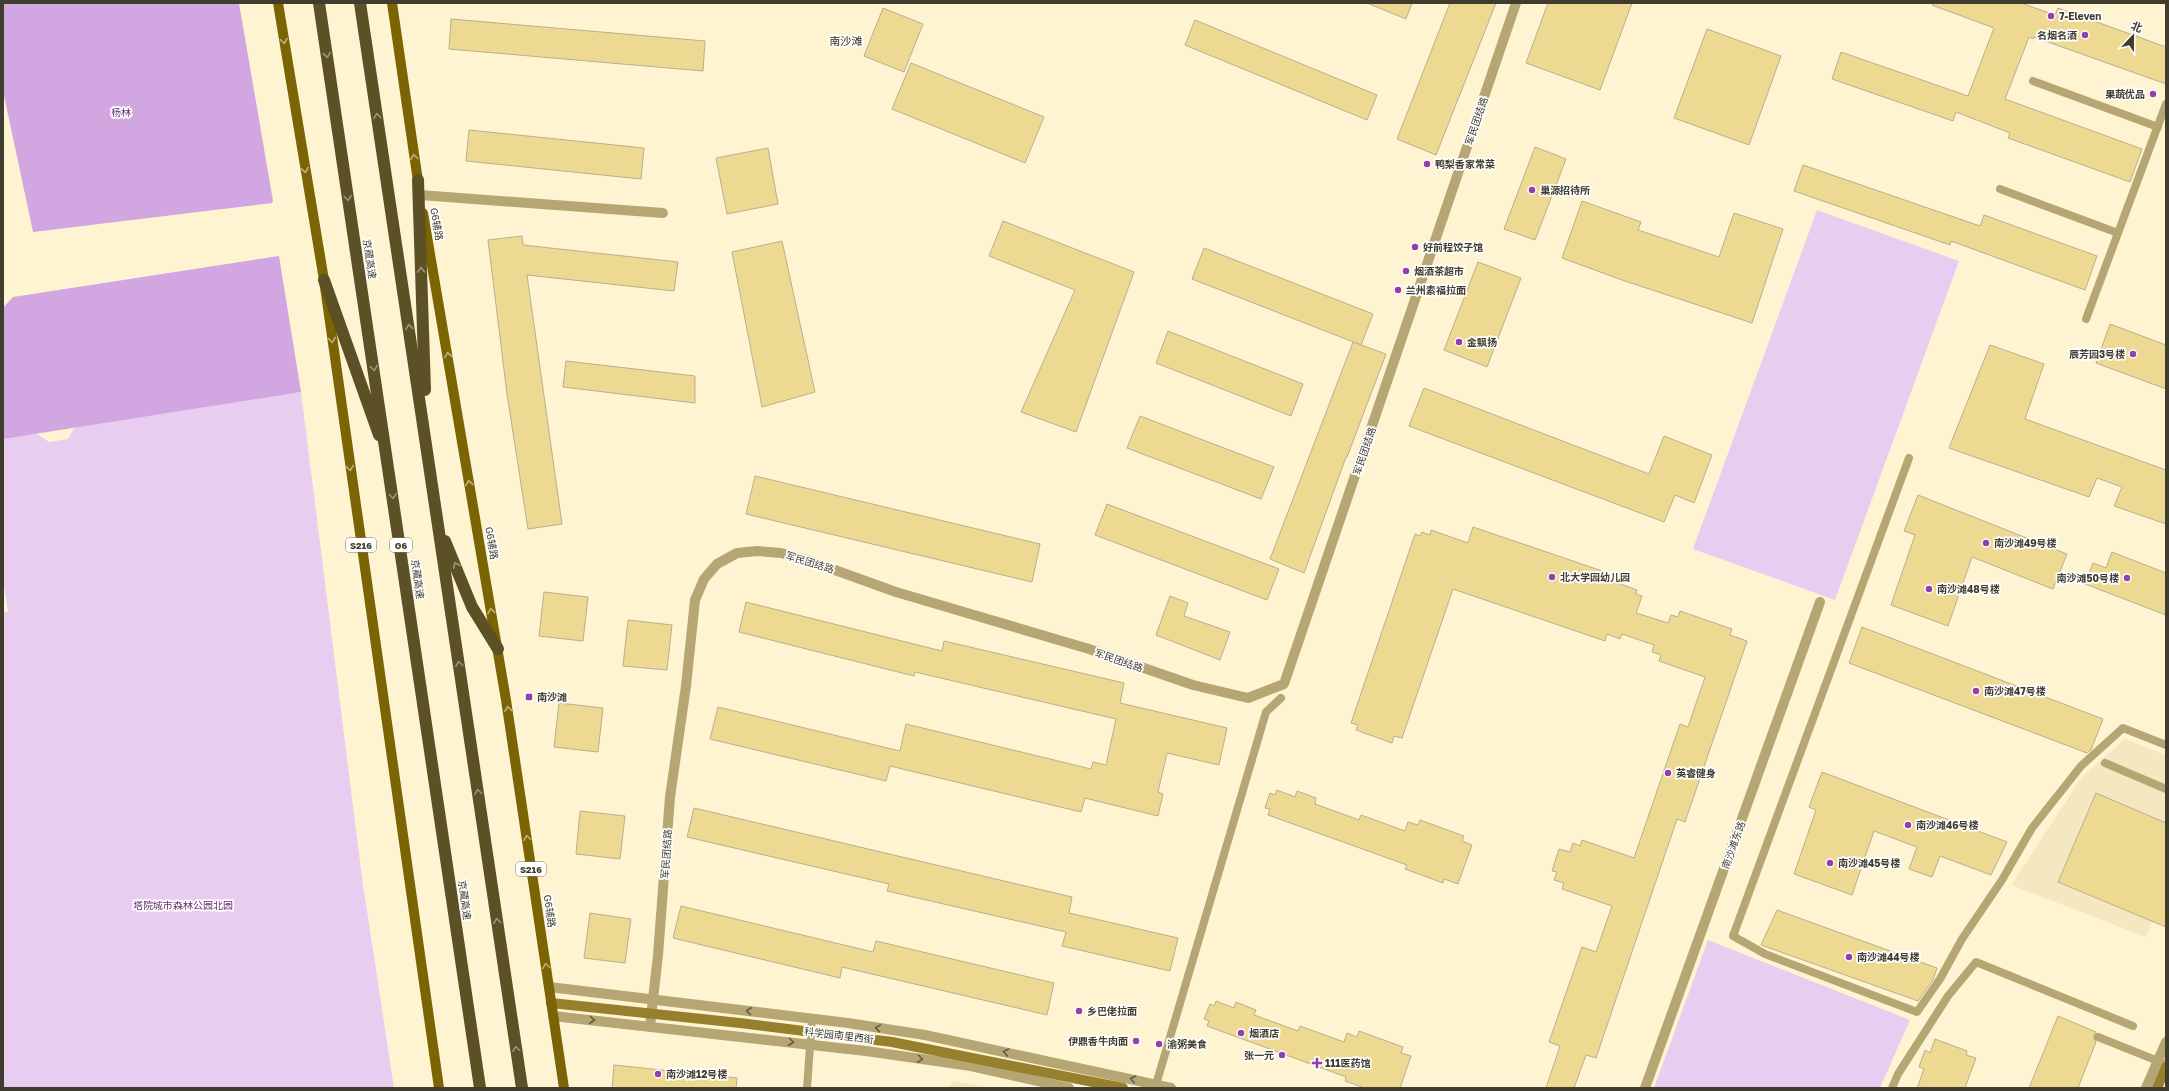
<svg xmlns="http://www.w3.org/2000/svg" width="2169" height="1091" font-family="'Golos Text','Noto Sans SC',sans-serif">
<style>
.built{fill:#f5e8c0}
.green{fill:#e8cdf1}
.forest{fill:#d2a7e1}
.building{fill:#eed992;stroke:#b8af8f}
.lines{fill:none;stroke-linecap:round;stroke-linejoin:round}
.lane{stroke:#b5a674;stroke-width:8}
.street{stroke:#b5a674;stroke-width:10}
.secondary{stroke:#967f2d;stroke-width:10}
.primary{stroke:#7b6403;stroke-width:10}
.highway{stroke:#5c5026;stroke-width:12}
.oneway{stroke:#bdb281}
.oneway2{stroke:#9d967d}
.oneway3{stroke:#635c43}
.poi-dot{fill:#933fad;stroke:#fff;stroke-width:1.5}
.labels{text-anchor:middle;dominant-baseline:central;stroke-width:3.5;stroke-linejoin:round;paint-order:stroke}
.shield{fill:#fff;stroke:#79766d;stroke-width:1}
.shield-label{font-size:9px;font-weight:bold;fill:#403c2e}
.poi-label{font-size:10px;font-weight:bold;fill:#403c2e;stroke:#fff;text-anchor:start}
.park-label{font-size:10px;fill:#612d71;stroke:#fff}
.street-label{font-size:10px;fill:#403c2e;stroke:#fff}
.neighbourhood-label{font-size:11px;fill:#332b0f;stroke:#fff}
</style>
<rect width="100%" height="100%" fill="#fef4d2"/>
<g class="built">
<polygon points="2125,739 2166,755 2166,887 2146,937 2011,885 2081,778"/>
<polygon points="954,1081 994,1088 947,1088"/>
</g>
<g class="green">
<polygon points="1817,210 1959,261 1835,600 1693,549"/>
<polygon points="301,392 362,878 394,1088 3,1088 3,612 8,612 3,579 3,438 34,432 49,442 68,439 78,422"/>
<polygon points="1708,940 1910,1020 1880,1088 1654,1088"/>
</g>
<g class="forest">
<polygon points="3,3 239,3 273,201 272,203 33,232 3,91"/>
<polygon points="279,256 301,392 3,439 3,308 13,297"/>
</g>
<g class="building">
<polygon points="1367,3 1412,3 1406,19"/>
<polygon points="1450,3 1496,3 1436,155 1397,139"/>
<polygon points="1548,3 1632,3 1600,90 1526,63"/>
<polygon points="1933,3 2021,3 2055,15 2058,8 2166,47 2166,84 2034,37 2033,39 2029,37 2005,99 2142,149 2130,182 2008,138 2010,133 1956,112 1953,121 1832,79 1841,52 1968,96 1994,28 1932,5"/>
<polygon points="883,8 923,24 904,72 864,56"/>
<polygon points="451,19 705,41 703,71 449,49"/>
<polygon points="1195,20 1377,95 1367,120 1185,45"/>
<polygon points="1707,29 1781,56 1749,145 1674,118"/>
<polygon points="911,63 1044,117 1025,163 892,109"/>
<polygon points="469,130 644,148 641,179 466,161"/>
<polygon points="1535,147 1566,159 1535,240 1504,229"/>
<polygon points="768,148 778,204 727,214 716,158"/>
<polygon points="1803,165 1980,226 1984,215 2097,256 2085,290 1951,241 1950,245 1794,191"/>
<polygon points="1582,201 1641,222 1638,230 1719,257 1734,213 1783,229 1752,323 1622,280 1562,258"/>
<polygon points="1003,221 1134,272 1076,432 1021,412 1075,290 989,256"/>
<polygon points="522,236 523,245 678,262 674,291 527,275 562,524 528,529 507,394 488,240"/>
<polygon points="782,241 815,392 762,407 732,252"/>
<polygon points="1204,248 1373,314 1361,345 1192,279"/>
<polygon points="1478,262 1521,278 1487,367 1444,350"/>
<polygon points="2110,324 2166,345 2166,389 2096,363"/>
<polygon points="1168,331 1303,384 1291,416 1156,363"/>
<polygon points="1353,342 1386,354 1347,457 1346,457 1304,573 1270,559"/>
<polygon points="1990,345 2044,364 2025,419 2166,470 2166,524 2114,506 2122,487 2097,478 2089,497 1949,448"/>
<polygon points="566,361 695,376 695,403 563,387"/>
<polygon points="1424,388 1649,474 1664,436 1712,455 1694,503 1675,495 1664,522 1409,426"/>
<polygon points="1140,416 1274,467 1261,499 1127,448"/>
<polygon points="755,476 1040,544 1032,582 746,514"/>
<polygon points="1918,495 2067,554 2053,589 1972,557 1948,626 1891,605 1915,535 1904,531"/>
<polygon points="1107,504 1279,569 1267,600 1095,535"/>
<polygon points="1473,527 1617,576 1615,582 1637,590 1636,594 1642,596 1636,613 1668,623 1671,615 1678,617 1680,611 1732,629 1730,635 1747,641 1685,822 1677,819 1596,1058 1586,1055 1574,1088 1546,1088 1560,1046 1549,1042 1582,947 1596,952 1612,906 1562,889 1564,883 1554,880 1557,872 1552,871 1559,849 1570,852 1573,843 1580,846 1582,840 1634,858 1680,724 1688,727 1705,677 1659,661 1661,655 1652,652 1654,645 1622,634 1620,639 1607,634 1605,641 1453,589 1402,738 1394,736 1392,743 1356,730 1358,725 1351,723 1415,534 1420,536 1422,532 1430,535 1431,530 1468,543"/>
<polygon points="2112,552 2166,573 2166,615 2085,584 2093,563 2106,568"/>
<polygon points="544,592 588,597 583,641 539,636"/>
<polygon points="1170,596 1188,603 1184,616 1230,632 1220,660 1156,635"/>
<polygon points="746,602 942,651 944,641 1124,683 1120,703 1227,728 1219,765 1167,753 1158,792 1163,794 1158,816 1085,798 1081,812 890,766 886,781 710,739 718,707 900,751 906,724 1091,769 1093,762 1106,765 1116,719 915,672 914,676 739,632"/>
<polygon points="628,620 672,625 667,670 623,666"/>
<polygon points="1862,627 2103,719 2091,750 2087,753 1849,663"/>
<polygon points="559,703 603,708 598,752 554,747"/>
<polygon points="1822,772 2007,842 1991,875 1940,856 1932,877 1909,869 1917,847 1874,831 1852,895 1794,874 1816,810 1809,807"/>
<polygon points="1277,790 1295,797 1297,791 1316,798 1315,804 1359,820 1361,815 1405,831 1408,822 1418,825 1420,820 1464,836 1462,841 1472,845 1458,884 1444,879 1443,883 1405,869 1407,865 1268,815 1270,809 1265,808 1270,793 1275,795"/>
<polygon points="2096,793 2166,823 2166,927 2058,882"/>
<polygon points="694,808 1072,897 1069,913 1178,938 1170,971 1062,946 1066,932 887,891 889,884 687,837"/>
<polygon points="580,811 625,816 620,859 576,854"/>
<polygon points="681,906 873,952 876,941 1054,983 1047,1015 842,967 840,978 673,938"/>
<polygon points="1777,910 1937,968 1933,980 1918,1001 1761,945"/>
<polygon points="590,913 631,919 625,963 584,958"/>
<polygon points="1216,1001 1234,1008 1236,1002 1256,1010 1254,1015 1298,1031 1300,1026 1344,1042 1347,1033 1357,1037 1359,1031 1403,1047 1401,1053 1411,1056 1400,1088 1365,1088 1345,1081 1346,1077 1207,1026 1209,1021 1204,1019 1210,1004 1214,1006"/>
<polygon points="2058,1016 2096,1032 2093,1037 2096,1042 2078,1088 2029,1088"/>
<polygon points="1935,1039 1967,1051 1966,1055 1976,1058 1965,1088 1917,1088 1924,1069 1919,1067 1925,1050 1930,1053"/>
<polygon points="614,1065 737,1078 736,1088 612,1088"/>
</g>
<g class="lines">
<g class="lane">
<polyline points="2033,81 2158,127"/>
<polyline points="2000,189 2118,233"/>
<polyline points="2086,319 2166,104"/>
<polyline points="1909,458 1733,936 1765,954 1917,1012 1940,979 1962,939 2002,880 2032,828 2081,766 2123,728 2166,745"/>
<polyline points="2105,763 2166,789"/>
<polyline points="2098,1037 2163,1063"/>
<polyline points="807,1088 812,1019"/>
<polyline points="1155,1088 1266,712 1281,698"/>
<polyline points="1892,1088 1898,1074 1948,996 1976,962 2133,1026"/>
</g>
<g class="street">
<polyline points="420,195 663,213"/>
<polyline points="549,987 848,1023 925,1035 1171,1088"/>
<polyline points="553,1016 866,1051 971,1066 1069,1088"/>
<polyline points="650,1026 658,955 670,797 686,686 695,600 704,579 717,564 737,553 757,551 781,553 807,560 896,592 1089,649 1193,685 1248,698 1284,684 1516,3"/>
<polyline points="1645,1088 1820,602"/>
<polyline points="2146,1088 2166,1042"/>
</g>
<g class="secondary">
<polyline points="551,1003 740,1023 892,1042 1123,1088"/>
<polyline points="2157,1088 2166,1067"/>
</g>
<g class="primary">
<polyline points="278,3 324,280 439,1088"/>
<polyline points="392,3 419,188"/>
<polyline points="423,213 506,700 564,1088"/>
</g>
<g class="highway">
<polyline points="319,3 480,1088"/>
<polyline points="360,3 522,1088"/>
<polyline points="418,180 425,390"/>
<polyline points="324,280 379,435"/>
<polyline points="445,541 472,607 498,649"/>
</g>
</g>
<defs><path id="oneway-chevron" d="M-2-3.5L2.5 0L-2 3.5" fill="none" stroke-width="1.6" stroke-linecap="round" stroke-linejoin="round"/></defs>
<g class="oneway">
<use href="#oneway-chevron" transform="translate(284 41) rotate(81)"/>
<use href="#oneway-chevron" transform="translate(414 157) rotate(-98)"/>
<use href="#oneway-chevron" transform="translate(305 170) rotate(81)"/>
<use href="#oneway-chevron" transform="translate(332 340) rotate(82)"/>
<use href="#oneway-chevron" transform="translate(448 355) rotate(-100)"/>
<use href="#oneway-chevron" transform="translate(350 468) rotate(82)"/>
<use href="#oneway-chevron" transform="translate(469 483) rotate(-100)"/>
<use href="#oneway-chevron" transform="translate(491 611) rotate(-100)"/>
<use href="#oneway-chevron" transform="translate(508 709) rotate(-98)"/>
<use href="#oneway-chevron" transform="translate(527 838) rotate(-98)"/>
<use href="#oneway-chevron" transform="translate(546 966) rotate(-98)"/>
</g>
<g class="oneway2">
<use href="#oneway-chevron" transform="translate(327 55) rotate(81)"/>
<use href="#oneway-chevron" transform="translate(377 116) rotate(-99)"/>
<use href="#oneway-chevron" transform="translate(348 198) rotate(81)"/>
<use href="#oneway-chevron" transform="translate(421 270) rotate(-92)"/>
<use href="#oneway-chevron" transform="translate(409 327) rotate(-99)"/>
<use href="#oneway-chevron" transform="translate(374 368) rotate(81)"/>
<use href="#oneway-chevron" transform="translate(393 496) rotate(82)"/>
<use href="#oneway-chevron" transform="translate(456 565) rotate(-112)"/>
<use href="#oneway-chevron" transform="translate(459 664) rotate(-98)"/>
<use href="#oneway-chevron" transform="translate(478 792) rotate(-98)"/>
<use href="#oneway-chevron" transform="translate(497 921) rotate(-98)"/>
<use href="#oneway-chevron" transform="translate(516 1049) rotate(-98)"/>
</g>
<g class="oneway3">
<use href="#oneway-chevron" transform="translate(749 1011) rotate(-173)"/>
<use href="#oneway-chevron" transform="translate(592 1020) rotate(6)"/>
<use href="#oneway-chevron" transform="translate(878 1028) rotate(-171)"/>
<use href="#oneway-chevron" transform="translate(791 1042) rotate(7)"/>
<use href="#oneway-chevron" transform="translate(1006 1052) rotate(-168)"/>
<use href="#oneway-chevron" transform="translate(920 1059) rotate(8)"/>
<use href="#oneway-chevron" transform="translate(1133 1079) rotate(-168)"/>
</g>
<g class="poi-dot">
<circle cx="2051" cy="16" r="4"/>
<circle cx="2085" cy="35" r="4"/>
<circle cx="2153" cy="94" r="4"/>
<circle cx="1427" cy="164" r="4"/>
<circle cx="1532" cy="190" r="4"/>
<circle cx="1415" cy="247" r="4"/>
<circle cx="1406" cy="271" r="4"/>
<circle cx="1398" cy="290" r="4"/>
<circle cx="1459" cy="342" r="4"/>
<circle cx="2133" cy="354" r="4"/>
<circle cx="1986" cy="543" r="4"/>
<circle cx="1552" cy="577" r="4"/>
<circle cx="2127" cy="578" r="4"/>
<circle cx="1929" cy="589" r="4"/>
<circle cx="1976" cy="691" r="4"/>
<rect x="525" y="693" width="8" height="8" rx="2"/>
<circle cx="1668" cy="773" r="4"/>
<circle cx="1908" cy="825" r="4"/>
<circle cx="1830" cy="863" r="4"/>
<circle cx="1849" cy="957" r="4"/>
<circle cx="1079" cy="1011" r="4"/>
<circle cx="1241" cy="1033" r="4"/>
<circle cx="1136" cy="1041" r="4"/>
<circle cx="1159" cy="1044" r="4"/>
<circle cx="1282" cy="1055" r="4"/>
<path d="M1315 1057h4v4h4v4h-4v4h-4v-4h-4v-4h4z"/>
<circle cx="658" cy="1074" r="4"/>
</g>
<g class="labels">
<g class="shield">
<rect x="346" y="538" width="30" height="14" rx="3"/>
<rect x="390" y="538" width="22" height="14" rx="3"/>
<rect x="516" y="862" width="30" height="14" rx="3"/>
</g>
<g class="shield-label">
<text x="361" y="545">S216</text>
<text x="401" y="545">G6</text>
<text x="531" y="869">S216</text>
</g>
<g class="poi-label">
<text x="2059" y="16">7-Eleven</text>
<text x="2077" y="35" text-anchor="end">名烟名酒</text>
<text x="2145" y="94" text-anchor="end">果蔬优品</text>
<text x="1435" y="164">鸭梨香家常菜</text>
<text x="1540" y="190">巢源招待所</text>
<text x="1423" y="247">好前程饺子馆</text>
<text x="1414" y="271">烟酒茶超市</text>
<text x="1406" y="290">兰州素福拉面</text>
<text x="1467" y="342">金飘扬</text>
<text x="2125" y="354" text-anchor="end">辰芳园3号楼</text>
<text x="1994" y="543">南沙滩49号楼</text>
<text x="1560" y="577">北大学园幼儿园</text>
<text x="2119" y="578" text-anchor="end">南沙滩50号楼</text>
<text x="1937" y="589">南沙滩48号楼</text>
<text x="1984" y="691">南沙滩47号楼</text>
<text x="537" y="697">南沙滩</text>
<text x="1676" y="773">英睿健身</text>
<text x="1916" y="825">南沙滩46号楼</text>
<text x="1838" y="863">南沙滩45号楼</text>
<text x="1857" y="957">南沙滩44号楼</text>
<text x="1087" y="1011">乡巴佬拉面</text>
<text x="1249" y="1033">烟酒店</text>
<text x="1128" y="1041" text-anchor="end">伊鼎香牛肉面</text>
<text x="1167" y="1044">渝粥美食</text>
<text x="1274" y="1055" text-anchor="end">张一元</text>
<text x="1325" y="1063">111医药馆</text>
<text x="666" y="1074">南沙滩12号楼</text>
</g>
<g class="park-label">
<text x="121" y="112">杨林</text>
<text x="183" y="905">塔院城市森林公园北园</text>
</g>
<g class="street-label">
<text transform="translate(1476 121) rotate(-71)">军民团结路</text>
<text transform="translate(437 224) rotate(80)">G6辅路</text>
<text transform="translate(370 259) rotate(81)">京藏高速</text>
<text transform="translate(1364 451) rotate(-71)">军民团结路</text>
<text transform="translate(492 543) rotate(80)">G6辅路</text>
<text transform="translate(810 562) rotate(17)">军民团结路</text>
<text transform="translate(418 579) rotate(82)">京藏高速</text>
<text transform="translate(1119 660) rotate(19)">军民团结路</text>
<text transform="translate(1733 845) rotate(-70)">南沙滩东路</text>
<text transform="translate(666 854) rotate(-86)">军民团结路</text>
<text transform="translate(465 900) rotate(82)">京藏高速</text>
<text transform="translate(550 911) rotate(82)">G6辅路</text>
<text transform="translate(839 1035) rotate(7)">科学园南里西街</text>
</g>
<g class="neighbourhood-label">
<text x="846" y="40">南沙滩</text>
</g>
</g>
<rect width="2169" height="1091" fill="none" stroke="#403c2e" stroke-width="8"/>
<g transform="translate(2133 36) rotate(22)" stroke="#ffffff" stroke-width="3" paint-order="stroke">
<path d="M0-3L7 15L0 10L-7 15Z" fill="#403c2e"/>
<text y="-6" font-size="11" font-weight="bold" text-anchor="middle" fill="#403c2e">北</text>
</g>
</svg>
